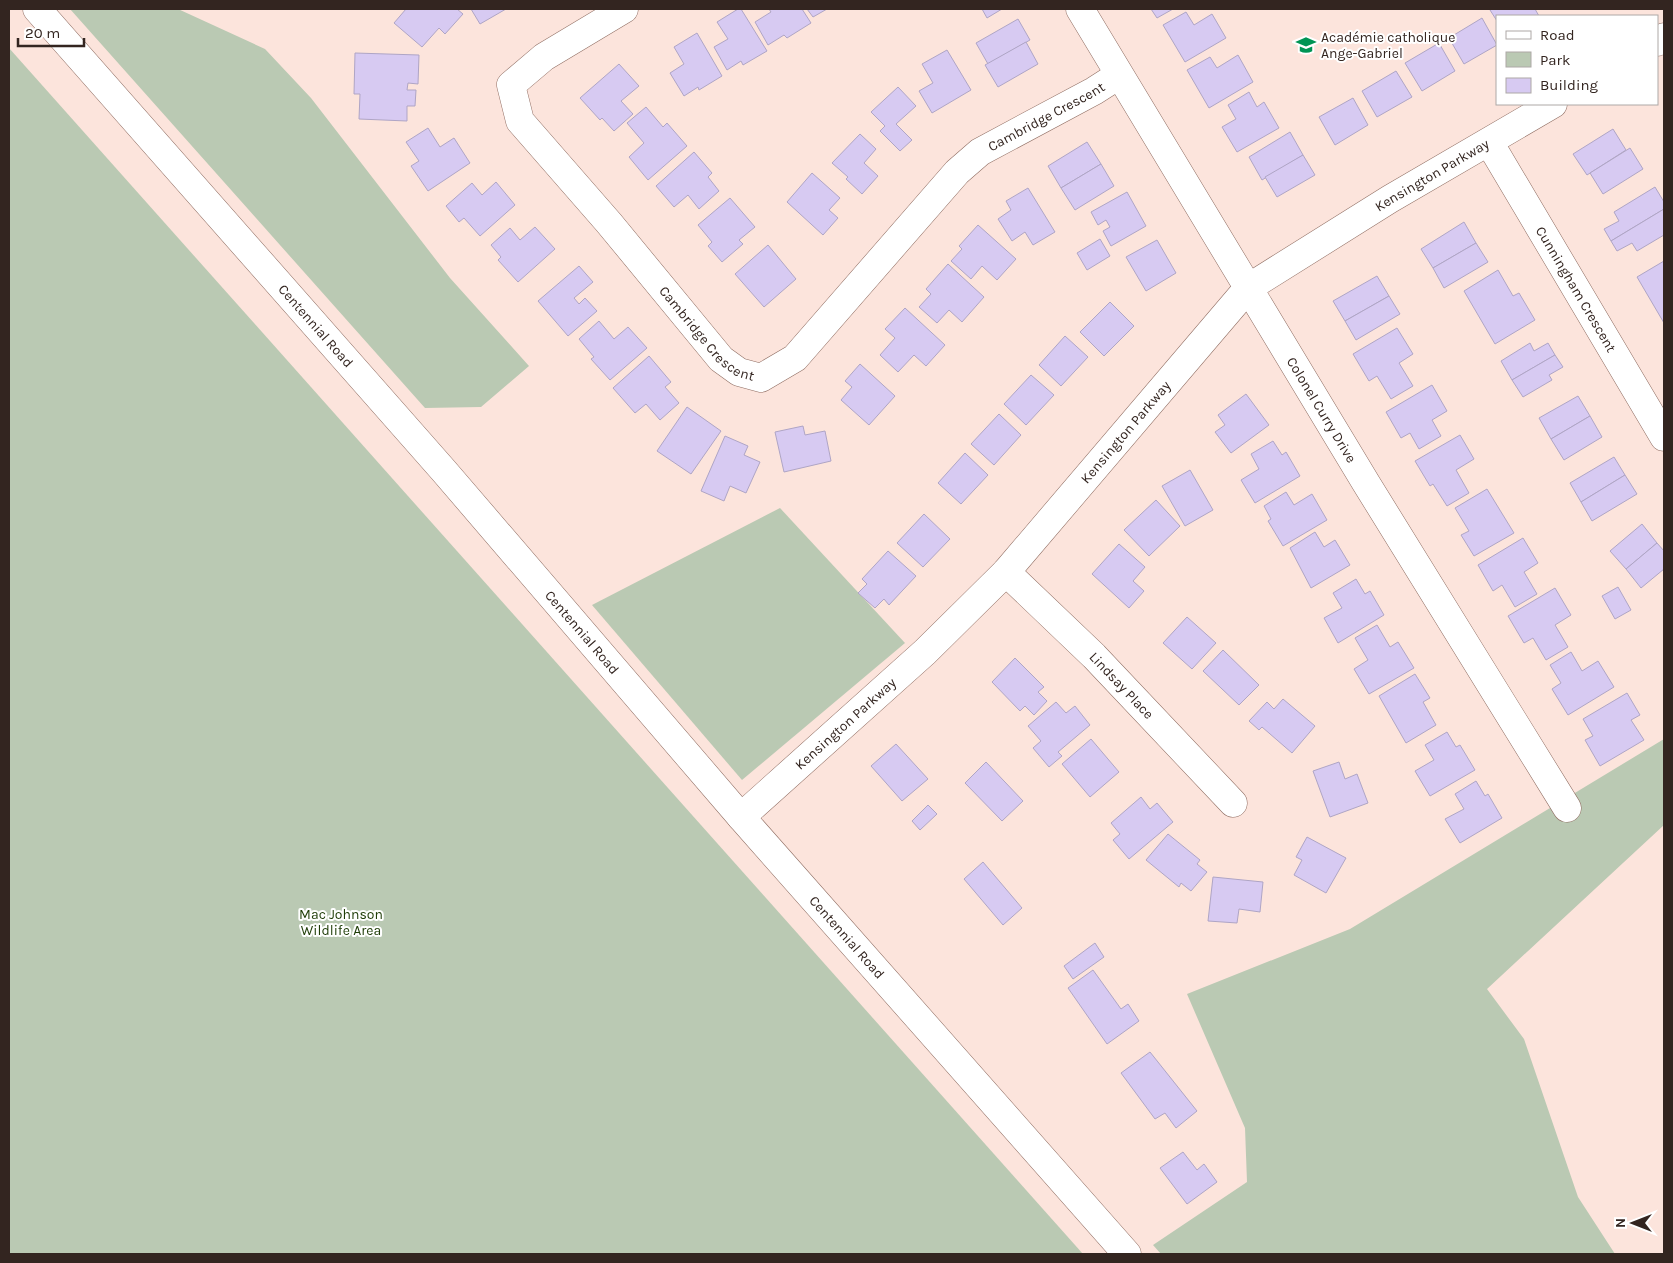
<svg xmlns="http://www.w3.org/2000/svg" width="1673" height="1263" font-family="Karla,sans-serif">
<style>
.green{fill:#bac9b3}
.building{fill:#d7caf2;stroke:#afa5c5}
.lines{fill:none;stroke-linecap:round;stroke-linejoin:round}
.minor-casing{stroke:#8f6d62;stroke-width:29}
.major-casing{stroke:#8f6d62;stroke-width:29}
.minor{stroke:#fff;stroke-width:28}
.major{stroke:#fff;stroke-width:28}
.labels{text-anchor:middle;dominant-baseline:central;stroke-width:4;stroke-linejoin:round;paint-order:stroke}
.poi-label{font-size:14px;fill:#332520;stroke:#fff;text-anchor:start}
.street-label{font-size:14px;fill:#332520;stroke:#fff}
.park-label{font-size:14px;fill:#1d3b05;stroke:#fff}
</style>
<rect width="100%" height="100%" fill="#fce4dc"/>
<g class="green">
<polygon points="70,9 178,9 265,49 311,98 450,278 529,366 481,407 425,408"/>
<polygon points="9,48 1083,1254 9,1254"/>
<polygon points="780,508 905,643 742,780 592,605"/>
<polygon points="1664,739 1664,825 1487,989 1524,1039 1578,1197 1615,1254 1161,1254 1153,1245 1247,1182 1245,1128 1187,994 1350,929"/>
</g>
<g class="building">
<polygon points="406,9 457,9 463,14 445,34 439,28 422,47 394,23"/>
<polygon points="471,9 506,9 480,24"/>
<polygon points="738,9 741,9 767,51 743,65 741,61 727,70 714,47 728,39 717,22"/>
<polygon points="769,9 802,9 811,23 787,38 784,35 768,45 755,22 771,12"/>
<polygon points="807,9 827,9 813,17"/>
<polygon points="982,9 1002,9 987,18"/>
<polygon points="1151,9 1173,9 1157,18"/>
<polygon points="1492,9 1535,9 1539,16 1497,16 1497,21 1490,10"/>
<polygon points="1186,12 1194,25 1212,14 1226,38 1185,62 1163,25"/>
<polygon points="1482,18 1497,45 1464,64 1449,38"/>
<polygon points="1018,19 1030,40 988,64 976,43"/>
<polygon points="697,33 722,76 699,90 698,87 684,96 670,73 684,64 674,47"/>
<polygon points="1026,42 1038,64 998,87 985,65"/>
<polygon points="1439,43 1455,71 1422,91 1405,63"/>
<polygon points="947,50 971,90 932,113 919,91 933,83 922,64"/>
<polygon points="355,53 419,55 418,84 408,83 407,90 416,90 415,106 407,106 407,121 359,119 360,94 354,94"/>
<polygon points="1238,55 1253,82 1209,108 1187,70 1210,57 1217,68"/>
<polygon points="619,64 639,86 621,101 633,114 614,131 602,118 600,120 580,98"/>
<polygon points="1396,71 1412,97 1377,117 1362,91"/>
<polygon points="898,87 916,106 896,124 912,140 900,151 880,131 885,126 871,112"/>
<polygon points="1249,92 1257,107 1264,102 1279,128 1237,152 1222,127 1236,119 1228,105"/>
<polygon points="1353,98 1368,125 1335,145 1319,117"/>
<polygon points="646,107 663,127 667,123 687,146 648,180 629,157 644,143 627,123"/>
<polygon points="428,128 440,147 454,138 470,163 428,191 411,166 419,161 406,142"/>
<polygon points="1613,129 1626,150 1587,175 1573,154"/>
<polygon points="1290,132 1303,155 1262,180 1249,157"/>
<polygon points="860,134 876,149 864,163 878,176 862,194 846,179 848,177 832,163"/>
<polygon points="1087,142 1101,164 1061,188 1048,166"/>
<polygon points="1630,148 1643,169 1603,194 1590,173"/>
<polygon points="694,152 712,173 708,177 719,191 699,209 688,195 674,207 656,186"/>
<polygon points="1303,155 1315,175 1277,197 1265,177"/>
<polygon points="1101,164 1114,186 1075,210 1061,188"/>
<polygon points="812,173 840,198 829,210 838,218 823,235 787,202"/>
<polygon points="496,182 515,205 480,236 464,218 459,222 446,206 472,183 482,195"/>
<polygon points="1655,187 1664,202 1664,209 1611,241 1604,229 1619,221 1614,212"/>
<polygon points="1028,188 1055,232 1033,245 1025,232 1012,241 998,219 1011,210 1006,201"/>
<polygon points="1127,192 1146,226 1111,246 1103,231 1110,227 1106,220 1098,225 1091,212"/>
<polygon points="730,198 755,227 739,240 743,244 722,262 708,246 712,242 698,225"/>
<polygon points="1664,209 1664,235 1637,251 1632,243 1617,251 1611,241"/>
<polygon points="1464,222 1476,243 1433,268 1421,249"/>
<polygon points="978,225 1016,259 997,280 982,266 971,279 951,261 962,249 959,246"/>
<polygon points="535,227 555,249 518,282 498,260 501,257 491,245 510,228 520,240"/>
<polygon points="1100,239 1110,256 1087,270 1077,253"/>
<polygon points="1157,240 1176,273 1146,291 1126,257"/>
<polygon points="1476,243 1488,262 1444,288 1433,268"/>
<polygon points="768,245 796,279 764,307 735,274"/>
<polygon points="1664,261 1664,323 1637,277"/>
<polygon points="948,264 984,297 962,322 949,310 937,323 919,307 931,294 926,289"/>
<polygon points="579,266 593,282 574,298 579,304 585,298 597,311 568,336 538,301"/>
<polygon points="1498,270 1513,296 1519,293 1535,320 1495,344 1464,291"/>
<polygon points="1377,276 1389,296 1345,321 1333,301"/>
<polygon points="1389,296 1400,314 1356,340 1345,321"/>
<polygon points="1110,302 1134,326 1104,356 1080,332"/>
<polygon points="905,308 945,345 926,366 914,355 898,372 880,355 895,338 885,329"/>
<polygon points="599,321 614,339 628,327 647,348 610,380 591,359 594,357 579,339"/>
<polygon points="1397,328 1413,354 1399,363 1413,386 1391,399 1377,376 1369,381 1353,354"/>
<polygon points="1065,336 1088,357 1061,386 1039,365"/>
<polygon points="1530,343 1534,351 1548,343 1555,355 1512,380 1501,361"/>
<polygon points="1555,355 1563,367 1549,375 1552,380 1523,397 1512,380"/>
<polygon points="649,356 671,382 665,387 679,403 660,420 646,404 635,413 613,388"/>
<polygon points="860,364 895,396 869,425 841,400 852,387 845,381"/>
<polygon points="1031,375 1054,395 1026,425 1004,404"/>
<polygon points="1432,385 1447,411 1432,420 1441,436 1419,449 1410,433 1401,438 1386,412"/>
<polygon points="1246,394 1269,425 1231,453 1215,432 1225,425 1218,415"/>
<polygon points="1578,396 1590,416 1551,439 1539,418"/>
<polygon points="687,407 721,431 691,474 657,451"/>
<polygon points="999,414 1021,435 994,465 971,444"/>
<polygon points="1590,416 1602,437 1564,460 1551,439"/>
<polygon points="803,426 805,435 825,431 831,461 784,472 775,432"/>
<polygon points="1460,435 1474,459 1456,470 1469,493 1447,506 1433,484 1430,486 1415,461"/>
<polygon points="725,436 748,446 744,455 760,462 746,493 730,486 724,501 701,491"/>
<polygon points="1273,441 1282,455 1286,452 1300,476 1255,503 1241,480 1259,469 1251,454"/>
<polygon points="965,453 988,475 961,504 938,483"/>
<polygon points="1614,457 1625,475 1581,502 1570,483"/>
<polygon points="1190,470 1213,510 1185,526 1162,486"/>
<polygon points="1625,475 1637,494 1592,521 1581,502"/>
<polygon points="1487,489 1514,533 1474,556 1461,535 1469,531 1455,508"/>
<polygon points="1286,492 1294,505 1312,494 1327,520 1283,546 1268,521 1271,519 1264,506"/>
<polygon points="1156,500 1180,526 1149,556 1124,530"/>
<polygon points="924,514 950,539 923,567 897,543"/>
<polygon points="1642,524 1657,543 1626,569 1610,551"/>
<polygon points="1315,532 1324,547 1335,540 1350,565 1311,588 1290,548"/>
<polygon points="1523,538 1538,563 1524,572 1537,594 1515,607 1502,585 1493,591 1478,565"/>
<polygon points="1657,543 1664,551 1664,569 1641,588 1626,569"/>
<polygon points="1119,544 1145,567 1133,581 1144,591 1129,608 1092,574"/>
<polygon points="888,551 916,576 889,605 884,599 875,608 858,593 867,584 862,579"/>
<polygon points="1356,579 1365,594 1370,591 1384,615 1338,643 1324,618 1342,608 1333,593"/>
<polygon points="1618,587 1631,610 1615,619 1602,596"/>
<polygon points="1555,588 1571,615 1555,625 1568,647 1546,660 1533,638 1524,643 1508,616"/>
<polygon points="1187,617 1216,643 1192,669 1163,643"/>
<polygon points="1377,625 1390,647 1398,642 1414,668 1369,694 1354,669 1368,660 1355,638"/>
<polygon points="1223,650 1259,685 1239,705 1203,671"/>
<polygon points="1571,652 1582,671 1598,661 1614,687 1568,715 1552,689 1561,683 1550,665"/>
<polygon points="1015,658 1044,687 1038,692 1047,701 1034,715 1025,706 1020,711 992,682"/>
<polygon points="1415,674 1430,698 1423,702 1436,725 1406,743 1379,696"/>
<polygon points="1627,693 1640,715 1631,720 1644,740 1600,766 1585,740 1593,736 1583,719"/>
<polygon points="1283,699 1315,726 1292,753 1262,727 1259,730 1249,721 1267,702 1274,709"/>
<polygon points="1056,702 1066,713 1075,706 1090,725 1058,752 1062,756 1049,767 1033,748 1041,741 1028,726"/>
<polygon points="1447,732 1456,747 1460,745 1475,770 1430,796 1415,771 1434,760 1425,745"/>
<polygon points="1091,739 1119,772 1090,797 1062,764"/>
<polygon points="896,744 928,779 902,801 871,766"/>
<polygon points="986,762 1023,801 1002,821 965,783"/>
<polygon points="1339,762 1345,779 1357,774 1368,803 1330,817 1313,771"/>
<polygon points="1476,781 1485,796 1488,794 1502,818 1460,843 1445,819 1464,809 1455,794"/>
<polygon points="1141,797 1150,809 1157,803 1173,822 1129,859 1113,840 1120,834 1111,823"/>
<polygon points="928,805 937,814 920,830 912,821"/>
<polygon points="1168,834 1200,860 1197,864 1207,872 1191,891 1181,883 1179,887 1146,860"/>
<polygon points="1307,837 1346,858 1326,893 1294,875 1302,860 1296,857"/>
<polygon points="983,862 1022,908 1003,925 964,879"/>
<polygon points="1213,877 1263,882 1260,912 1239,909 1237,923 1208,921"/>
<polygon points="1095,943 1104,957 1073,979 1064,966"/>
<polygon points="1093,970 1121,1009 1128,1004 1139,1021 1107,1044 1068,988"/>
<polygon points="1150,1052 1197,1111 1176,1128 1165,1113 1155,1119 1121,1073"/>
<polygon points="1183,1152 1197,1170 1204,1164 1217,1182 1187,1204 1160,1168"/>
</g>
<g class="lines">
<defs>
<g id="minor">
<path id="s1" d="M 624,9 L 544,57 L 511,85 L 520,121 L 609,223 L 721,359 L 739,372 L 761,378 L 795,358 L 957,172 L 980,152 L 1094,91 L 1119,75"/>
<path id="s2" d="M 1080,9 L 1366,483 L 1567,808"/>
<polyline points="1657,42 1664,37"/>
<path id="s3" d="M 1489,142 L 1664,437"/>
<path id="s4" d="M 1006,572 L 1094,656 L 1233,803"/>
<path id="s5" d="M 741,817 L 925,652 L 1006,572 L 1248,288 L 1390,199 L 1553,104"/>
</g>
<g id="major">
<path id="s6" d="M 37,9 L 444,471 L 741,817 L 1127,1254"/>
</g>
</defs>
<use href="#minor" class="minor-casing"/>
<use href="#major" class="major-casing"/>
<use href="#minor" class="minor"/>
<use href="#major" class="major"/>
</g>
<defs>
<symbol id="school-bare" viewBox="-9 -9 18 18"><path d="M0-5L7-2L0 1L-7-2ZM-4 1L0 2.5L4 1V4Q0 6-4 4Z" fill="#009454" stroke="#fff" stroke-width="2.5" paint-order="stroke"/></symbol>
</defs>
<g fill-rule="evenodd">
<use href="#school-bare" x="1292" y="31" width="28" height="28"/>
</g>
<g class="labels">
<g class="poi-label">
<text x="1321" y="37">Académie catholique<tspan x="1321" dy="16">Ange-Gabriel</tspan></text>
</g>
<g class="street-label">
<text stroke="none"><textPath href="#s1" startOffset="922">Cambridge Crescent</textPath></text>
<text stroke="none"><textPath href="#s5" startOffset="950">Kensington Parkway</textPath></text>
<text stroke="none"><textPath href="#s3" startOffset="171">Cunningham Crescent</textPath></text>
<text stroke="none"><textPath href="#s6" startOffset="422">Centennial Road</textPath></text>
<text stroke="none"><textPath href="#s1" startOffset="458">Cambridge Crescent</textPath></text>
<text stroke="none"><textPath href="#s2" startOffset="468">Colonel Curry Drive</textPath></text>
<text stroke="none"><textPath href="#s5" startOffset="545">Kensington Parkway</textPath></text>
<text stroke="none"><textPath href="#s6" startOffset="828">Centennial Road</textPath></text>
<text stroke="none"><textPath href="#s4" startOffset="162">Lindsay Place</textPath></text>
<text stroke="none"><textPath href="#s5" startOffset="140">Kensington Parkway</textPath></text>
<text stroke="none"><textPath href="#s6" startOffset="1232">Centennial Road</textPath></text>
</g>
<g class="park-label">
<text x="341" y="914">Mac Johnson<tspan x="341" dy="16">Wildlife Area</tspan></text>
</g>
</g>
<rect width="1673" height="1263" fill="none" stroke="#332520" stroke-width="20"/>
<rect x="1496" y="15" width="162" height="90" fill="#ffffff" stroke="#ada8a6"/>
<rect x="1506" y="31" width="25" height="8" fill="#ffffff" stroke="#ada8a6"/>
<text x="1540" y="40" font-size="15" fill="#332520">Road</text>
<rect x="1506" y="52" width="25" height="15" fill="#bac9b3" stroke="#ada8a6"/>
<text x="1540" y="65" font-size="15" fill="#332520">Park</text>
<rect x="1506" y="78" width="25" height="15" fill="#d7caf2" stroke="#ada8a6"/>
<text x="1540" y="90" font-size="15" fill="#332520">Building</text>
<g transform="translate(1633 1223) rotate(270)" stroke="#ffffff" stroke-width="4" paint-order="stroke">
<path d="M0-4L9 19L0 12L-9 19Z" fill="#332520"/>
<text y="-8" font-size="14" font-weight="bold" text-anchor="middle" fill="#332520">N</text>
</g>
<path d="M18 38v8h66v-8" fill="none" stroke="#332520" stroke-width="2.5"/>
<text x="25" y="38" font-size="15" fill="#332520" stroke="#ffffff" stroke-width="4" paint-order="stroke">20 m</text>
</svg>
